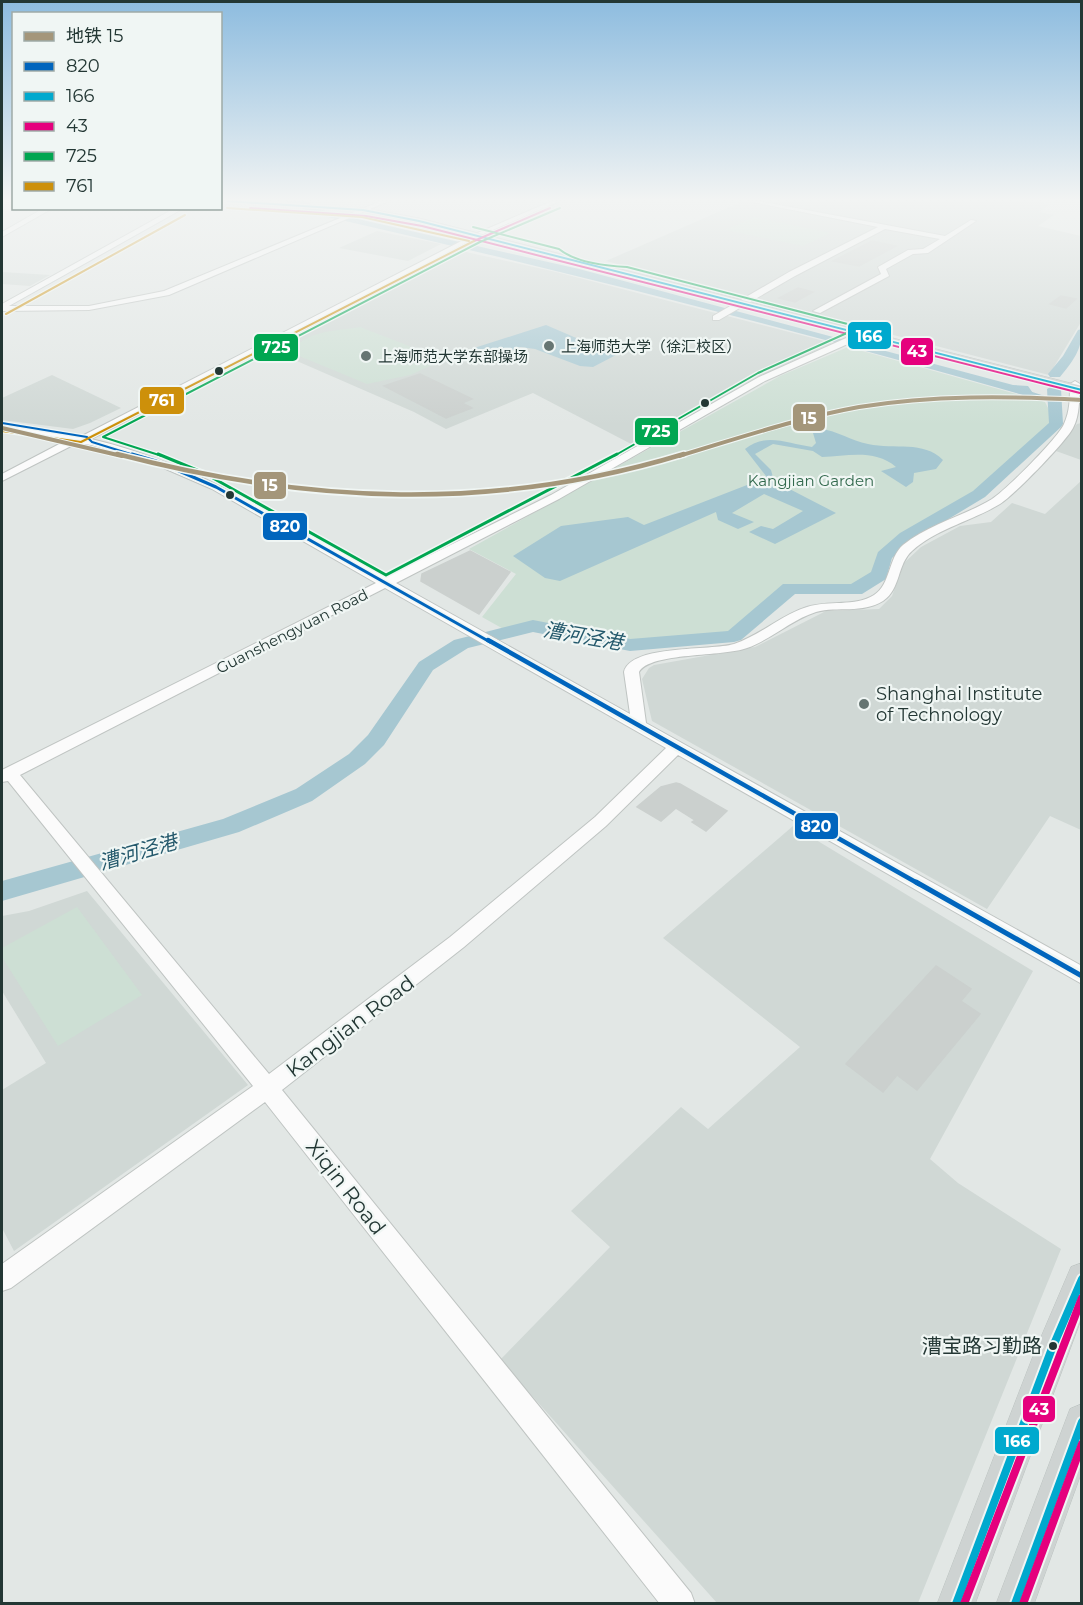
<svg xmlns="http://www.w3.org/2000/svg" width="1083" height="1605" font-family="Montserrat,'Noto Sans SC',sans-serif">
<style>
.built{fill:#d0d8d5}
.green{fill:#cddfd4}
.water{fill:#a6c7d1}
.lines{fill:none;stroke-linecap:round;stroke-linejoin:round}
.canal{fill:#a6c7d1;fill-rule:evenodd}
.river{fill:#a6c7d1;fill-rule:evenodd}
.building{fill:#cbd0ce;stroke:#cbd0ce;stroke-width:1.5}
.minor-casing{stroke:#bfc4c2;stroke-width:2}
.major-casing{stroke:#bcc3c1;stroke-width:1}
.minor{fill:#fbfbfb;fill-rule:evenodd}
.major{fill:#ced3d2;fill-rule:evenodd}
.bus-1-far3-casing{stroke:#f0f6f4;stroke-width:4.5}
.bus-1-far2-casing{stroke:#f0f6f4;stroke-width:6}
.bus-1-far1-casing{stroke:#f0f6f4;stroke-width:9}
.bus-1-casing{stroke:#f0f6f4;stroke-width:10}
.bus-2-far1-casing{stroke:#f0f6f4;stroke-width:4.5}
.bus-2-casing{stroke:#f0f6f4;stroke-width:12}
.bus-3-far1-casing{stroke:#f0f6f4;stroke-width:4.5}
.bus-3-casing{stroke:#f0f6f4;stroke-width:12}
.bus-4-far1-casing{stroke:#f0f6f4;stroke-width:4.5}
.bus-4-casing{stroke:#f0f6f4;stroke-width:6}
.bus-5-casing{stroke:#f0f6f4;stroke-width:4.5}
.bus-1-far3{stroke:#0065bd;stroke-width:2}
.bus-1-far2{stroke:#0065bd;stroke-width:3}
.bus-1-far1{stroke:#0065bd;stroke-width:4.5}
.bus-1{stroke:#0065bd;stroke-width:5}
.bus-2-far1{stroke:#00a9ce;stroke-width:2}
.bus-2{stroke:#00a9ce;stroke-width:8}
.bus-3-far1{stroke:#e5007d;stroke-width:2}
.bus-3{stroke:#e5007d;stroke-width:8}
.bus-4-far1{stroke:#00a651;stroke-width:2}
.bus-4{stroke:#00a651;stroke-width:3}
.bus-5{stroke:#cd900a;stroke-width:2}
.metro-1-far1-casing{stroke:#f0f6f4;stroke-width:6}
.metro-1-casing{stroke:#f0f6f4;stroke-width:8}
.metro-1-far1{stroke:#a4967a;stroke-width:4}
.metro-1{stroke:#a4967a;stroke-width:4.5}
.poi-dot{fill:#667572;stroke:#f0f6f4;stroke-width:2}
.bus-dot{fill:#233734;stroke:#f0f6f4;stroke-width:2}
.labels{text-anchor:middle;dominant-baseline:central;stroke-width:4.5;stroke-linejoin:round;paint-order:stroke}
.far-poi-label{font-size:15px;fill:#233734;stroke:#f0f6f4;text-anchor:start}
.far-park-label{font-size:15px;fill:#32694d;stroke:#f0f6f4}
.far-street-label{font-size:15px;fill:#233734;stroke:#f0f6f4}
.poi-label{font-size:18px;fill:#233734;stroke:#f0f6f4;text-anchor:start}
.water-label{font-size:20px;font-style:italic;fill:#24596c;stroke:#f0f6f4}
.near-bus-label{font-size:20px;fill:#233734;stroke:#f0f6f4;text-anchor:end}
.near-street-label{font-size:21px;fill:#233734;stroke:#f0f6f4}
.line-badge{stroke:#f0f6f4;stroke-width:2}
.badge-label{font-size:16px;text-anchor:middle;font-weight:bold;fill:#fff}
</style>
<rect width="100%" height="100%" fill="#e2e7e5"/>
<g class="built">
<polygon points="735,201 1029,201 1050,204 1039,212 1054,215 1038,226 1081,236 1081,322 1049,375 606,261 741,202"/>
<polygon points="377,231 441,244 408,261 339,248"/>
<polygon points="457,250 556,272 832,343 756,378 635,446 533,393 446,429 414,412 267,348"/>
<polygon points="2,272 50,275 30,286 2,284"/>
<polygon points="52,375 121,408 90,423 73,429 2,420 2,398"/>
<polygon points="1081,423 1081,460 1056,451 1077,424"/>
<polygon points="1081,481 1081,830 1050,816 987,909 652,721 642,679 649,668 654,665 755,647 826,611 879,609 892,596 904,563 921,547 960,526 991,522 1012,503 1045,514"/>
<polygon points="793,826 1033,971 930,1159 958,1183 1061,1249 918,1603 717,1603 500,1360 610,1247 571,1211 681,1107 708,1129 800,1047 663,938"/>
<polygon points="87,891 248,1085 14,1251 2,1228 2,1090 46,1063 2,991 2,916 29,911"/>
</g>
<g class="green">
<polygon points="754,217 830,233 803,246 726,230"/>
<path d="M 360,327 L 440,358 L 439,362 L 410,375 L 367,384 L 292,353 C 303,330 337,331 360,327 Z"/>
<polygon points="848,347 1045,402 1056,424 979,494 906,537 884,556 879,575 855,590 790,588 734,636 630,645 533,626 507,631 482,617 516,574 469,549 780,376"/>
<polygon points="77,907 142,995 58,1046 2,957 2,948"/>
</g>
<g class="water">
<path d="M 285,201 L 305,201 L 327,212 L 579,269 L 1013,385 L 1028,386 L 1037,399 C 798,330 557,269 315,214 Z"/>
<polygon points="546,325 616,355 593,367 580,366 535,349 520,347 487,361 473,355 474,348"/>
<path d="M 819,429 C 837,430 851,441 868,444 C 895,450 923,440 943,460 L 936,469 L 914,473 L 913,482 L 906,487 L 881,471 L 896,467 C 875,449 848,456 822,457 L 813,451 L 773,444 L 755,454 L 771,470 L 774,481 L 836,513 L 775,544 L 749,532 L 761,526 L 773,529 L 803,511 L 764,494 L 732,513 L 754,522 L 738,529 L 718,520 L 716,512 L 560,581 L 545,578 L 513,556 L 561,526 L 628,517 L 644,525 L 747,485 L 761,483 L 766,476 L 745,449 C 766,432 788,444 812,447 L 816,443 L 813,433 Z"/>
</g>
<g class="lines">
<polygon class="canal" points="1011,387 1017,387 1057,400 1053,403 1011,391"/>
<g class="river">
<path d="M 1082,329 C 1082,350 1073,361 1060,377 L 1050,377 L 1048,374 L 1063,356 L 1078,330 Z"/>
<polygon points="1054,385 1061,389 1063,424 1061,427 985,497 912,541 892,558 886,579 862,594 795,594 741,640 734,642 630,651 533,632 468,648 433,670 384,745 365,764 312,801 239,832 2,901 2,881 223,819 296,789 349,754 368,735 419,662 454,640 533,620 630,639 728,631 783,584 851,584 871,572 878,552 900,533 973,491 1049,423 1047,389"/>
</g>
</g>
<g class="building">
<polygon points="872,241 896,246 859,266 833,261"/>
<polygon points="798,288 813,292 795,302 779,298"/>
<polygon points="1061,296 1076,299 1066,308 1050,304"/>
<polygon points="420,374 472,399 462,403 472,408 446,418 384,386"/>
<polygon points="470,551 510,572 479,614 421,581 422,574"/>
<polygon points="676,783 680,784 727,811 706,831 692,822 695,820 676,808 661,821 637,807 661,787"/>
<polygon points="936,966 971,989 961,1001 980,1014 917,1090 897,1075 883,1092 846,1064"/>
</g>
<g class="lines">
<defs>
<g id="minor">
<polygon points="381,201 389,201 169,295 89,310 2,311 2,304 175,208 184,208 9,306 89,306 164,291"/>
<path d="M 552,201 L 560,201 L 479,236 L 91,439 C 198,464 291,524 386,577 L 551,495 L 759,377 L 864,330 L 870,330 L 870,334 L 765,381 L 559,499 L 396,583 L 630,714 L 624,672 C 631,644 711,651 734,644 C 761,635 781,615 807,607 C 828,600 855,607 874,595 C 891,584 888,558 903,545 C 929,524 964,516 992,499 C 1006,490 1058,438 1064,424 C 1070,411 1070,398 1070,384 L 1075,381 L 1080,384 C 1079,399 1080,415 1073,428 C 1065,443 1014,495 1000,504 C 972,521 936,529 912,551 C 897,564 901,589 883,601 C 862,614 838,606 816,612 C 791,620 772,639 747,648 C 724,657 650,652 639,672 L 646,723 L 1082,966 L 1082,984 L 678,755 L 606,826 L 464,947 L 282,1090 L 691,1593 L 695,1604 L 660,1604 L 265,1102 L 11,1288 L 2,1291 L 2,1264 L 253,1086 L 8,781 L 2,782 L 2,770 L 376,583 L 212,489 L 152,463 L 91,445 L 77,443 L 2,481 L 2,474 L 65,441 L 2,431 L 2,425 L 76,436 L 84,435 L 475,234 ZM 385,588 L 666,748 L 595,817 L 450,937 L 269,1074 L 20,775 Z"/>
<polygon points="747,201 758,201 945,236 971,220 976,221 928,253 913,254 886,269 889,276 820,313 813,311 881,274 878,267 908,250 923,249 940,239 885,229 795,276 719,320 713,320 713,316 789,272 878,227"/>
<polygon points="44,208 53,208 2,237 2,232"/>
</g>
<g id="major">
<polygon points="223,201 363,208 419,218 1082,386 1082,394 419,223 363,212"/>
<polygon points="1082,1263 1082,1317 975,1604 937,1604 1035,1351 1071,1267"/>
<polygon points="1082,1404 1082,1471 1034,1604 996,1604 1070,1409"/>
</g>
</defs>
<use href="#minor" class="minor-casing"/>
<use href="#major" class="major-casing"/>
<use href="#minor" class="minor"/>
<use href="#major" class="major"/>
<defs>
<polyline id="bus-1-far3" points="2,423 87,437 92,442 137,456"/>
<polyline id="bus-1-far2" points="132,454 156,461 216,487 490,642"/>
<polyline id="bus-1-far1" points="488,640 919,884"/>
<polyline id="bus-1" points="916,882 1082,976"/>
<polyline id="bus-2-far1" points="227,201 363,210 419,221 1082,390"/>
<g id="bus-2">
<polyline points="956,1604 1051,1351 1082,1279"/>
<polyline points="1015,1604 1082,1422"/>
</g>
<g id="bus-3-far1">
<polyline points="250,208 366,216 422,226 1080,393"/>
<polyline points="474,241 550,208"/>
</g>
<g id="bus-3">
<polyline points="964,1604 1082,1298"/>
<polyline points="1023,1604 1082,1444"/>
</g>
<g id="bus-4-far1">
<path d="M 473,227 L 559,249 C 576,263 606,266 627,267 L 863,328"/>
<polyline points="162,456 103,437 480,242 560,208"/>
<polyline points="614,456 758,373 858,328"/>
</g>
<polyline id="bus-4" points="158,454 204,473 386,575 617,454"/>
<g id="bus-5">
<polyline points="227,208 362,217 469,241"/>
<polyline points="6,314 185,215"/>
<polyline points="2,431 81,442 474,241"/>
</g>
</defs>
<use href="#bus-1-far3" class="bus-1-far3-casing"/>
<use href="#bus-1-far2" class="bus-1-far2-casing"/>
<use href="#bus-1-far1" class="bus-1-far1-casing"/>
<use href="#bus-1" class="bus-1-casing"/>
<use href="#bus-2-far1" class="bus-2-far1-casing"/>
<use href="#bus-2" class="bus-2-casing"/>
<use href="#bus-3-far1" class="bus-3-far1-casing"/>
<use href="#bus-3" class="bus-3-casing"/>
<use href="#bus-4-far1" class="bus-4-far1-casing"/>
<use href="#bus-4" class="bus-4-casing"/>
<use href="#bus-5" class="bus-5-casing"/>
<use href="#bus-1-far3" class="bus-1-far3"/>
<use href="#bus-1-far2" class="bus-1-far2"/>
<use href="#bus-1-far1" class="bus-1-far1"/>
<use href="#bus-1" class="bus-1"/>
<use href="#bus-2-far1" class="bus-2-far1"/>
<use href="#bus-2" class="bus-2"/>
<use href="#bus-3-far1" class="bus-3-far1"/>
<use href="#bus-3" class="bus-3"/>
<use href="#bus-4-far1" class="bus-4-far1"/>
<use href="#bus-4" class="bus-4"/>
<use href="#bus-5" class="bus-5"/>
<defs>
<g id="metro-1-far1">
<polyline points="2,428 122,456"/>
<path d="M 679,456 C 739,438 798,418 859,407 C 933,395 1008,396 1082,400"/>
</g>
<path id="metro-1" d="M 117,454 C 309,504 493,512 684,454"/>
</defs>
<use href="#metro-1-far1" class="metro-1-far1-casing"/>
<use href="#metro-1" class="metro-1-casing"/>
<use href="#metro-1-far1" class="metro-1-far1"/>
<use href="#metro-1" class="metro-1"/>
</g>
<linearGradient id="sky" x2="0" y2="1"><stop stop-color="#8dbcdf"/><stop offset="0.47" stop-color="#f2f4f3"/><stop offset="1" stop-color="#f2f4f3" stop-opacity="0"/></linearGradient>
<rect width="1083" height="425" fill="url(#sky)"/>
<g class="poi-dot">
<circle cx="549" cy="346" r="6"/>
<circle cx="366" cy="356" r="6"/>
<circle cx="864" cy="704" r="6"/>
</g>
<g class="bus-dot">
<circle cx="219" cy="371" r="5"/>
<circle cx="705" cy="403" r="5"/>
<circle cx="230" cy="495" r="5"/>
<circle cx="1053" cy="1346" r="5"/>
</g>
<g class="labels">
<g class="far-poi-label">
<text x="561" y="346">上海师范大学（徐汇校区）</text>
<text x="378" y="356">上海师范大学东部操场</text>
</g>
<g class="far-park-label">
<text x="811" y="480">Kangjian Garden</text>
</g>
<g class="far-street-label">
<text transform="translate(292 631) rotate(-27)">Guanshengyuan Road</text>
</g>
<g class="poi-label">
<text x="876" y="694">Shanghai Institute<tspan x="876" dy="21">of Technology</tspan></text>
</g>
<g class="water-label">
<text transform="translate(583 636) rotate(10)">漕河泾港</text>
<text transform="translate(138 852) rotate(-16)">漕河泾港</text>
</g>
<g class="near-bus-label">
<text x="1042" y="1346">漕宝路习勤路</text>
</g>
<g class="near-street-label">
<text transform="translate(350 1026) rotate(-37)">Kangjian Road</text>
<text transform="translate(346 1187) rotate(52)">Xiqin Road</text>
</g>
</g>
<g class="line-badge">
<rect x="847" y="321" width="45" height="29" rx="6" fill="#00a9ce"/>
<rect x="253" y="333" width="46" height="29" rx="6" fill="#00a651"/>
<rect x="900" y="337" width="34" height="29" rx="6" fill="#e5007d"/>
<rect x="139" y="386" width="46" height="29" rx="6" fill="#cd900a"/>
<rect x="792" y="403" width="34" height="29" rx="6" fill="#a4967a"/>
<rect x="634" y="417" width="45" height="29" rx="6" fill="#00a651"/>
<rect x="253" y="471" width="34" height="29" rx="6" fill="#a4967a"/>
<rect x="262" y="512" width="46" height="29" rx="6" fill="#0065bd"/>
<rect x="794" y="812" width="45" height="28" rx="6" fill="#0065bd"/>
<rect x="1022" y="1395" width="34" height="28" rx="6" fill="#e5007d"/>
<rect x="994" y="1426" width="46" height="29" rx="6" fill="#00a9ce"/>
</g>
<g class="badge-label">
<text x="869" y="342">166</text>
<text x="276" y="353">725</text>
<text x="917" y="357">43</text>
<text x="162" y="406">761</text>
<text x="809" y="424">15</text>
<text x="656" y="437">725</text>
<text x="270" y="491">15</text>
<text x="285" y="532">820</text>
<text x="816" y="832">820</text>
<text x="1039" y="1415">43</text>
<text x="1017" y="1447">166</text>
</g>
<rect width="1083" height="1605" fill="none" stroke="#233734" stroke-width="6"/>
<rect x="12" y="12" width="210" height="198" fill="#f0f6f4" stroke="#9eaaa7" stroke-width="1.5"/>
<rect x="24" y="32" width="30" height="9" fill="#a4967a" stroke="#9eaaa7" stroke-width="1.5"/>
<text x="66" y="42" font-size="18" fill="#233734">地铁 15</text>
<rect x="24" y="62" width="30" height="9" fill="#0065bd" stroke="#9eaaa7" stroke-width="1.5"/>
<text x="66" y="72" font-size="18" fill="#233734">820</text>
<rect x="24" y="92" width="30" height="9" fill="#00a9ce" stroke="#9eaaa7" stroke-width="1.5"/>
<text x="66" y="102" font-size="18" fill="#233734">166</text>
<rect x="24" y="122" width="30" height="9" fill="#e5007d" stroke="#9eaaa7" stroke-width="1.5"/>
<text x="66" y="132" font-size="18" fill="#233734">43</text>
<rect x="24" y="152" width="30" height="9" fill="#00a651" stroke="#9eaaa7" stroke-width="1.5"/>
<text x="66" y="162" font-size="18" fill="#233734">725</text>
<rect x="24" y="182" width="30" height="9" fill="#cd900a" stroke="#9eaaa7" stroke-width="1.5"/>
<text x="66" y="192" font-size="18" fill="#233734">761</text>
</svg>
